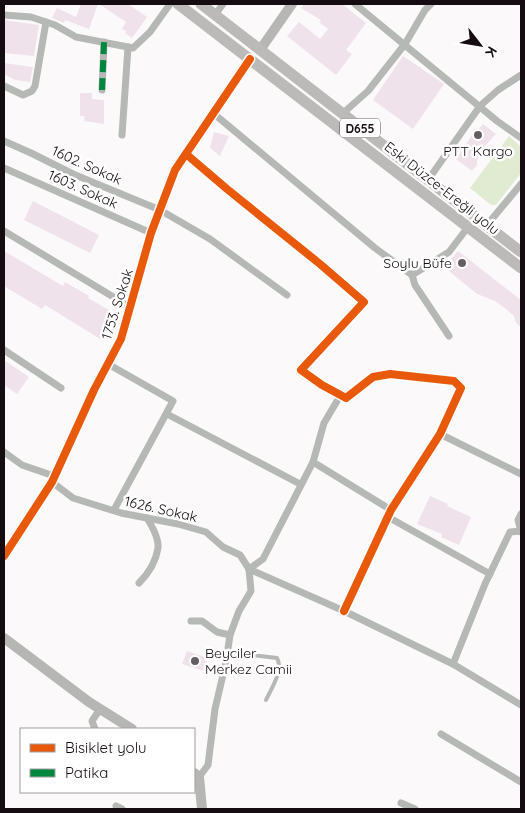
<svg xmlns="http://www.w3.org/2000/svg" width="525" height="813" font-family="Quicksand,sans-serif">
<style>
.green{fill:#e0ebd1}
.building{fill:#f0e2eb}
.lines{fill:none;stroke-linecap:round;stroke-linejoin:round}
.lane{stroke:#b6b8b5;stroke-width:4}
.street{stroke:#b6b8b5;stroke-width:7}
.secondary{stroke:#b6b6b4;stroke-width:10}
.primary{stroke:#bbbab9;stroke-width:11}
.quiet{stroke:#00873e;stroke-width:6;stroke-dasharray:12 6;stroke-linecap:butt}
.cycleway-casing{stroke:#fff;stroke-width:11}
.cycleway{stroke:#e8590c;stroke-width:8}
.poi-dot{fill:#655f63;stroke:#fff;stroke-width:2}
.labels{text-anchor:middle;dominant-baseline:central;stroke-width:5;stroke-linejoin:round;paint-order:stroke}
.shield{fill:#fff;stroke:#5a5558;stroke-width:1}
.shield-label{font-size:12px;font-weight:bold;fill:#140c11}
.poi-label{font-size:14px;fill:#140c11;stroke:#fff}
.street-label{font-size:14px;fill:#140c11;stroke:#fff}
</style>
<rect width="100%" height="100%" fill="#fcf9fa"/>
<polygon class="green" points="509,136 521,147 521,173 496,205 491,205 470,188"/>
<g class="building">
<polygon points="81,4 98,4 89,29 65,20 64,23 52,18 57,8 76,17"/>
<polygon points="99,4 128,4 147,17 132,38 125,33 126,31 122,29 126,22"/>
<polygon points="304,4 342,4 366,23 346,50 352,54 336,75 287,36 299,22 320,39 328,29 319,22 321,20 301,8"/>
<polygon points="4,20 39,25 34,56 4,53"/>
<polygon points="403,56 444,84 413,129 373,100"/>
<polygon points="4,63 33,67 30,82 15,80 4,74"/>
<polygon points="80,93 92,93 92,99 104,100 104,124 84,121 85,116 80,116"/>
<polygon points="483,124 496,134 482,149 484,150 479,155 480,156 477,160 477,165 472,171 456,159 477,128 478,130"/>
<polygon points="214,132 229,136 220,156 210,148"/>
<polygon points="33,201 99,235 90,253 24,220"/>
<polygon points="4,251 63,286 65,282 89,296 88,298 116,314 102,340 45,305 42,309 4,286"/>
<polygon points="458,251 521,300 521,327 516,323 514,316 506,309 495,301 477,294 444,267"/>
<polygon points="4,360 29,377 17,394 4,385"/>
<polygon points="430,496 448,504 447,506 471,517 459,545 441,537 442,534 417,524"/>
<polygon points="187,651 208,658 204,671 182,664"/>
</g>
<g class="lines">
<path class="lane" d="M 228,652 L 277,658 C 284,670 271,689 266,700"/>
<g class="street">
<polyline points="355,4 497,121 521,138"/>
<polyline points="4,15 31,17 55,25 76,37 133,48 150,32 170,4"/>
<polyline points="215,15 223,4"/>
<polyline points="4,86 23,95 32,91 35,86 46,22"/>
<polyline points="102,90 104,42"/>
<polyline points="213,113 375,248 412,275 449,252 468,227"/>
<polyline points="342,114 368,91 405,44 425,10 431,4"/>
<polyline points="122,135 128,47"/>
<polyline points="4,141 31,153 73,174 160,210 210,239 287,295"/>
<polyline points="186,154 227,189 320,264 364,302 301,370 322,385 346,398 373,377 390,374 454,381 461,388 440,434 391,510 344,611"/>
<polyline points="4,168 151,233"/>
<polyline points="428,180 480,106 498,90 521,75"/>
<polyline points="487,225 521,184"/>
<polyline points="4,231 130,307"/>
<polyline points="412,275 415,285 449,336"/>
<polyline points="4,350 61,388"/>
<polyline points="108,364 173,401 114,510"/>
<polyline points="167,414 300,484"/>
<polyline points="440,434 521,474"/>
<polyline points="4,452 22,465 54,476"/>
<polyline points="313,462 391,510"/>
<polyline points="52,482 73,498 121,513 178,524 206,532 223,547 240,555 249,569 251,591 239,611 230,635 226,662 215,709 208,765 199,777"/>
<polyline points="521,514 518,520 521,532"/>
<polyline points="388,517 490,574"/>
<polyline points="249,569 344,611 453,664 521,705"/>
<polyline points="249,569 263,559 313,462 324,423 340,396"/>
<path d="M 139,583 C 148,574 156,561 158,548 C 159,538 152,526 147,518"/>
<polyline points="191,621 202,621 217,632 230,635"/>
<polyline points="453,664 485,584 510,532 521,531"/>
<polyline points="95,729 92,721 100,709"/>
<polyline points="441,734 521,782"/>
<polyline points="401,803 415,809"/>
<polyline points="116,806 122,809"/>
</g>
<g class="secondary">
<polyline points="260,50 292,4"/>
<polyline points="4,556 52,482 94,390 121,339 151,233 175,170 250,59"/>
<polyline points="4,638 89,702 132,729"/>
<polyline points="194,773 199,777 202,809"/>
</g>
<g class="primary">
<polyline points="178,4 521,268"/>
<polyline points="201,4 521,252"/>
</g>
<polyline class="quiet" points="102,90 104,42"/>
<defs>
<g id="cycleway">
<polyline points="186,154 227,189 320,264 364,302 301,370 322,385 346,398 373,377 390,374 454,381 461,388 440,434 391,510 344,611"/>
<polyline points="4,556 52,482 94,390 121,339 151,233 175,170 250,59"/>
</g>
</defs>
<use href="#cycleway" class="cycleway-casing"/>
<use href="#cycleway" class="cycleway"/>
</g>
<g class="poi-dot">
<circle cx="478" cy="135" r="5"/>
<circle cx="462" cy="263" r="5"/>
<circle cx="195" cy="661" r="5"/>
</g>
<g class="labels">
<rect class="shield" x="340" y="118.5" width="40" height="19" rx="4"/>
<g class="shield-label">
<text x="360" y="128">D655</text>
</g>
<g class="poi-label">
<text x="478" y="151">PTT Kargo</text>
<text x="452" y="263" text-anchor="end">Soylu Büfe</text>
<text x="205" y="653" text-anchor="start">Beyciler<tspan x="205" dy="16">Merkez Camii</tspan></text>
</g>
<g class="street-label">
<text transform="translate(87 165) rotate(24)">1602. Sokak</text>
<text transform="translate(442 188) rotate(38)">Eski Düzce-Ereğli yolu</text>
<text transform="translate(83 189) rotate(24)">1603. Sokak</text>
<text transform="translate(117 304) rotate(-72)">1753. Sokak</text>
<text transform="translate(161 509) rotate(13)">1626. Sokak</text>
</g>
</g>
<rect width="525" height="813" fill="none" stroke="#140c11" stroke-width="10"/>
<rect x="20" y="728" width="175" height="65" fill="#ffffff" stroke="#a19ea0"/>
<rect x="30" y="744" width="25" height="8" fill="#e8590c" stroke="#a19ea0"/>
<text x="65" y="753" font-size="15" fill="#140c11">Bisiklet yolu</text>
<rect x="30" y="769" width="25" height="8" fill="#00873e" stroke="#a19ea0"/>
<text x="65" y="778" font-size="15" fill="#140c11">Patika</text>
<g transform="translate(480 45) rotate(121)" stroke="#ffffff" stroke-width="4" paint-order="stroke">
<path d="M0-4L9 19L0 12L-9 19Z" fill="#140c11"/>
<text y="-8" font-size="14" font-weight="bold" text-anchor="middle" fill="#140c11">K</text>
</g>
</svg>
